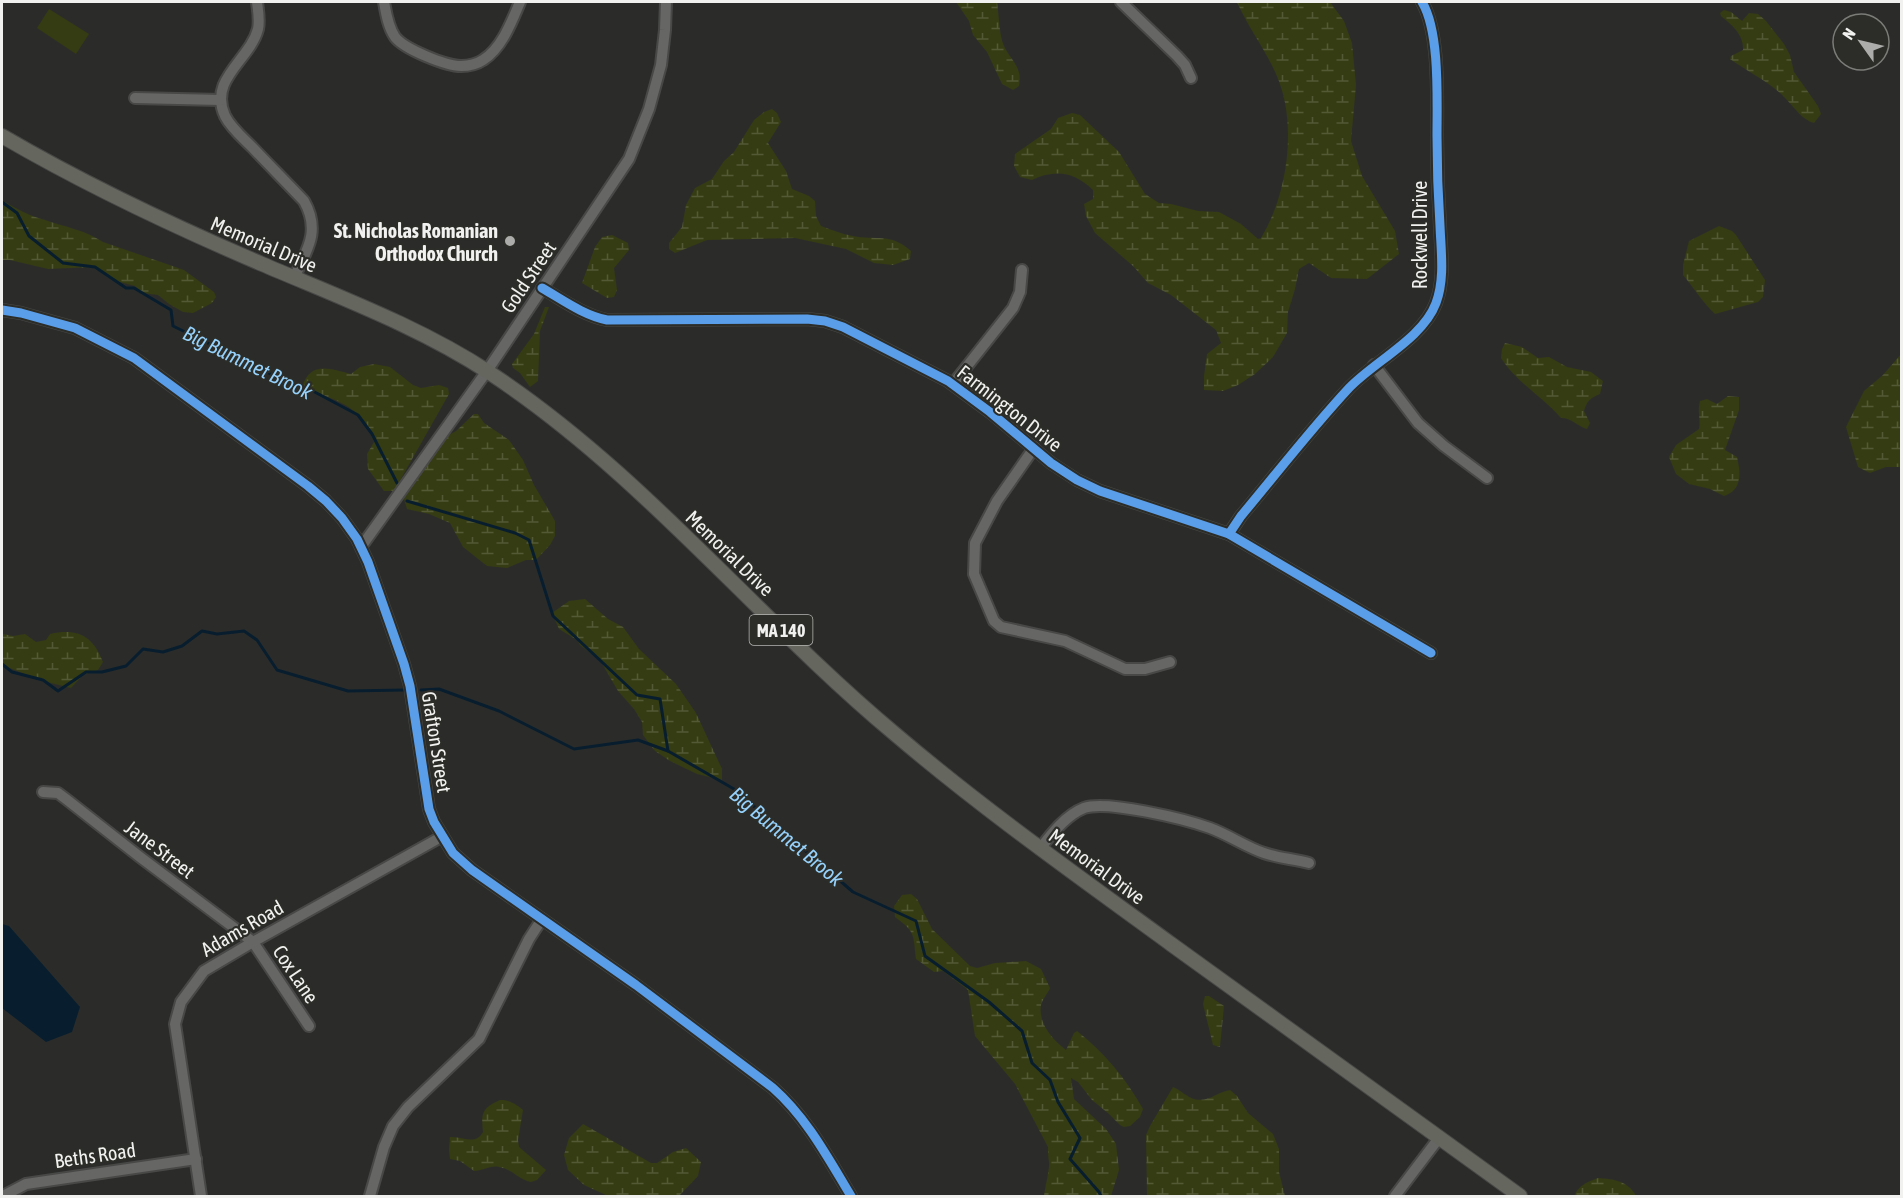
<svg xmlns="http://www.w3.org/2000/svg" width="1903" height="1198" font-family="'Asap Condensed',sans-serif">
<style>
.grass{fill:#353b12}
.wetland{fill:url(#wetland-marsh)}
.water{fill:#081e2e}
.lines{fill:none;stroke-linecap:round;stroke-linejoin:round}
.stream{stroke:#081e2e;stroke-width:3}
.minor-casing{stroke:#484947;stroke-width:14}
.major-casing{stroke:#484947;stroke-width:16}
.minor{stroke:#666665;stroke-width:10}
.major{stroke:#65665e;stroke-width:14}
.cycleway-casing{stroke:#2c2d29;stroke-width:13}
.cycleway{stroke:#5a9eea;stroke-width:9}
.poi-dot{fill:#acadaa;stroke:#2c2d29;stroke-width:2}
.labels{text-anchor:middle;dominant-baseline:central;stroke-width:4.5;stroke-linejoin:round;paint-order:stroke}
.shield{fill:#2c2d29;stroke:#b6b7b4;stroke-width:1.5}
.shield-label{font-size:18px;font-weight:bold;fill:#f1f2ef}
.poi-label{font-size:20px;font-weight:bold;fill:#f1f2ef;stroke:#2c2d29;text-anchor:end}
.street-label{font-size:20px;fill:#f1f2ef;stroke:#2c2d29}
.water-label{font-size:21px;font-style:italic;fill:#95d1fb;stroke:#2c2d29}
</style>
<defs>
<pattern id="wetland-marsh" width="20" height="14" patternUnits="userSpaceOnUse" patternTransform="scale(1.5)"><rect width="20" height="14" fill="#353b12"/><path d="M1 5h8M5 5V1M11 12h8M15 12V8" fill="none" stroke="#535835"/></pattern>
</defs>
<rect width="100%" height="100%" fill="#2b2c2a"/>
<polygon class="grass" points="49,9 89,34 76,54 37,28"/>
<g class="wetland">
<path d="M 956,2 L 997,2 C 999,14 999,35 1004,46 C 1011,61 1023,67 1019,86 L 1013,90 L 1002,84 L 987,52 L 973,35 L 969,21 Z"/>
<path d="M 1237,2 L 1330,2 L 1344,21 L 1352,43 L 1356,85 L 1351,141 L 1362,176 L 1395,231 L 1399,254 L 1367,279 L 1331,278 L 1309,263 L 1299,269 L 1295,289 L 1288,312 L 1287,333 L 1273,357 L 1255,374 L 1238,385 L 1223,391 L 1204,390 L 1204,376 L 1207,354 L 1221,343 L 1216,330 L 1171,295 L 1148,283 L 1133,266 L 1095,233 L 1086,216 L 1084,204 L 1093,199 L 1093,190 C 1074,172 1056,169 1032,180 L 1020,177 L 1014,166 L 1015,154 L 1051,129 L 1058,118 L 1072,113 L 1080,115 L 1119,152 L 1145,194 L 1159,203 L 1171,204 L 1198,211 L 1219,212 L 1241,224 L 1258,239 L 1261,238 C 1288,194 1298,122 1276,74 C 1265,49 1248,27 1237,2 Z"/>
<path d="M 1724,10 L 1731,12 L 1742,21 L 1749,13 L 1758,14 L 1766,21 L 1784,44 L 1790,55 L 1794,72 L 1818,106 L 1821,114 L 1814,123 C 1802,120 1794,107 1785,98 C 1770,82 1748,72 1730,59 L 1731,56 L 1743,50 C 1744,35 1732,25 1721,16 L 1720,13 Z"/>
<path d="M 772,109 L 777,113 L 781,122 L 768,143 L 786,171 L 792,189 L 809,196 L 815,201 L 816,216 L 821,226 C 832,230 842,234 853,236 C 875,241 890,232 911,251 L 910,259 L 893,265 L 874,263 L 846,249 L 795,238 L 707,240 L 675,253 L 669,249 L 669,243 L 682,227 L 686,205 L 695,188 L 712,179 L 724,161 L 734,152 L 754,120 L 764,112 Z"/>
<path d="M 2,200 C 15,208 29,216 45,220 C 65,227 85,230 103,242 L 184,270 L 214,292 L 216,297 L 212,303 L 193,313 L 183,312 L 169,304 L 158,295 L 143,293 L 135,286 L 116,281 L 94,267 L 48,269 L 10,260 L 2,260 Z"/>
<path d="M 1719,226 L 1732,231 L 1736,235 L 1765,280 L 1763,297 L 1758,302 L 1715,314 C 1703,303 1694,288 1683,275 L 1683,265 L 1689,241 Z"/>
<polygon points="612,235 628,243 629,250 614,268 617,290 614,297 607,298 582,283 595,247 602,237"/>
<polygon points="545,307 549,307 540,331 538,381 530,387 520,373 513,368 512,364 534,334"/>
<path d="M 1505,343 L 1522,347 L 1538,358 L 1549,357 L 1567,367 L 1591,372 L 1603,381 L 1600,394 C 1590,398 1587,401 1584,411 L 1590,423 L 1587,429 C 1577,426 1572,418 1561,418 C 1542,396 1517,383 1501,358 L 1502,349 Z"/>
<polygon points="1901,354 1901,467 1886,467 1870,473 1858,467 1846,427 1864,391 1883,375"/>
<path d="M 374,364 L 390,367 L 413,385 L 421,388 L 439,385 L 448,388 L 449,394 L 394,491 L 384,491 L 368,469 L 367,454 L 374,442 C 370,433 365,421 357,414 C 344,400 319,395 302,387 C 310,361 329,368 351,374 L 360,367 Z"/>
<path d="M 1728,396 L 1739,397 L 1739,410 L 1725,450 L 1737,457 C 1741,474 1742,490 1724,496 L 1710,489 L 1689,484 L 1676,474 L 1669,457 L 1676,445 L 1699,429 C 1701,419 1697,411 1700,401 L 1707,399 L 1717,404 Z"/>
<polygon points="474,414 478,414 484,423 509,440 523,460 534,485 555,521 555,536 550,545 536,560 526,560 507,568 487,566 463,547 450,523 429,514 407,509 404,499 445,437 456,431"/>
<polygon points="585,599 608,619 623,627 639,649 676,684 696,713 722,769 722,780 697,774 670,761 655,751 643,735 642,722 634,709 618,691 600,660 580,645 577,640 559,629 552,613 569,601"/>
<path d="M 2,629 L 3,634 L 13,636 L 25,634 L 36,642 L 46,640 L 50,634 C 78,628 93,636 103,662 L 98,670 L 83,675 L 71,688 L 43,681 L 2,665 Z"/>
<path d="M 911,894 L 917,899 L 932,929 L 970,966 L 977,968 L 995,963 L 1026,961 L 1041,969 L 1050,988 C 1048,993 1042,1000 1041,1005 C 1038,1024 1053,1040 1066,1050 L 1074,1033 L 1077,1031 C 1104,1052 1127,1080 1143,1109 L 1140,1117 L 1130,1126 L 1124,1127 L 1120,1125 L 1109,1114 L 1092,1100 L 1078,1082 L 1071,1078 L 1074,1099 L 1106,1129 L 1116,1144 L 1119,1170 L 1111,1196 L 1044,1196 C 1045,1187 1050,1168 1049,1162 C 1048,1156 1048,1153 1048,1147 L 1015,1084 L 975,1036 L 968,990 L 943,971 L 934,972 L 916,959 C 913,935 916,932 895,917 L 894,906 L 902,895 Z"/>
<polygon points="1205,996 1209,996 1224,1006 1220,1047 1213,1045 1203,1004"/>
<path d="M 1173,1087 C 1180,1090 1187,1097 1194,1099 C 1208,1103 1217,1092 1230,1090 L 1237,1096 L 1248,1113 L 1273,1134 L 1279,1149 L 1279,1172 L 1285,1196 L 1169,1196 L 1164,1195 L 1161,1196 L 1147,1196 L 1146,1135 L 1150,1126 Z"/>
<path d="M 500,1100 C 508,1099 518,1105 523,1110 L 518,1140 L 519,1147 L 546,1170 L 537,1180 L 531,1182 C 519,1180 512,1169 499,1167 C 490,1165 483,1171 474,1171 L 460,1161 L 450,1159 L 449,1150 L 450,1137 C 463,1136 475,1146 483,1132 C 481,1113 482,1108 500,1100 Z"/>
<polygon points="583,1124 651,1163 657,1163 673,1152 686,1148 701,1162 698,1176 679,1196 608,1196 584,1185 568,1170 564,1155 569,1138"/>
<path d="M 1598,1178 C 1614,1179 1628,1181 1636,1196 L 1574,1196 C 1579,1185 1587,1182 1598,1178 Z"/>
</g>
<polygon class="water" points="2,924 9,926 80,1007 72,1032 46,1042 2,1008"/>
<g class="lines">
<g class="stream">
<polyline points="2,202 17,213 29,236 63,263 95,267 126,288 134,288 171,310 173,326 283,380 309,389 358,415 372,434 397,483"/>
<polyline points="407,501 515,533 529,540 553,616 637,695 660,699 668,751 734,789 853,892 916,921 925,956 989,1002 1022,1031 1032,1063 1050,1080 1058,1102 1080,1138 1070,1159 1099,1192 1101,1196"/>
<polyline points="2,664 12,672 43,680 58,691 86,672 102,672 126,666 143,649 163,652 182,646 202,631 217,634 244,631 257,640 277,670 348,691 404,690"/>
<polyline points="421,690 439,689 499,711 574,749 638,740 668,751"/>
</g>
<defs>
<g id="minor">
<path d="M 257,2 C 258,11 260,20 258,29 C 250,60 208,79 225,116 C 231,128 243,138 252,147 C 269,165 287,183 304,201 C 321,231 307,250 294,278"/>
<path d="M 384,2 C 386,13 388,27 395,37 C 404,49 446,66 461,66 C 469,66 477,64 483,60 C 502,48 512,21 520,2"/>
<polyline points="1121,2 1177,56 1185,65 1191,78"/>
<polyline points="135,98 221,100"/>
<path d="M 542,288 C 563,300 583,315 607,320 L 807,319 L 825,321 L 843,327 L 948,381 L 990,412 L 1051,463 L 1077,480 L 1100,491 L 1229,534 L 1431,653"/>
<path d="M 2,310 L 21,313 L 75,328 L 134,358 L 308,486 L 326,501 L 342,518 L 357,539 L 368,562 L 404,664 L 410,686 L 429,809 L 434,822 L 453,853 L 472,870 L 636,985 L 773,1088 C 807,1118 828,1158 851,1196"/>
<polyline points="1374,365 1418,423 1444,446 1487,478"/>
<polyline points="953,384 1013,308 1020,292 1022,270"/>
<polyline points="1034,448 997,501 975,543 974,574 994,621 1001,627 1065,641 1125,669 1145,669 1170,662"/>
<path d="M 1229,534 L 1241,516 C 1277,473 1311,429 1349,388 C 1375,361 1423,338 1436,303 C 1445,279 1441,251 1440,226 C 1438,196 1437,166 1437,136 C 1437,99 1440,32 1422,2"/>
<polyline points="361,547 487,371 629,159 649,109 661,65 665,30 666,2"/>
<polyline points="43,792 58,793 66,799 140,857 253,942 309,1026"/>
<path d="M 1040,849 C 1051,834 1066,815 1084,808 C 1107,800 1185,819 1210,828 C 1229,835 1246,847 1264,853 C 1278,858 1294,859 1309,863"/>
<polyline points="3,1196 26,1184 196,1159"/>
<polyline points="201,1196 175,1024 181,1002 204,971 253,942 441,837"/>
<polyline points="370,1196 384,1147 393,1126 408,1107 479,1039 529,939 542,919"/>
<polyline points="1395,1196 1439,1138"/>
</g>
<path id="major" d="M 2,136 C 86,185 173,226 262,264 C 339,297 420,327 490,373 C 642,473 756,618 895,734 C 983,809 1078,876 1171,944 C 1287,1028 1404,1112 1520,1196"/>
</defs>
<use href="#minor" class="minor-casing"/>
<use href="#major" class="major-casing"/>
<use href="#minor" class="minor"/>
<use href="#major" class="major"/>
<defs>
<g id="cycleway">
<path d="M 542,288 C 563,300 583,315 607,320 L 807,319 L 825,321 L 843,327 L 948,381 L 990,412 L 1051,463 L 1077,480 L 1100,491 L 1229,534 L 1431,653"/>
<path d="M 2,310 L 21,313 L 75,328 L 134,358 L 308,486 L 326,501 L 342,518 L 357,539 L 368,562 L 404,664 L 410,686 L 429,809 L 434,822 L 453,853 L 472,870 L 636,985 L 773,1088 C 807,1118 828,1158 851,1196"/>
<path d="M 1229,534 L 1241,516 C 1277,473 1311,429 1349,388 C 1375,361 1423,338 1436,303 C 1445,279 1441,251 1440,226 C 1438,196 1437,166 1437,136 C 1437,99 1440,32 1422,2"/>
</g>
</defs>
<use href="#cycleway" class="cycleway-casing"/>
<use href="#cycleway" class="cycleway"/>
</g>
<circle class="poi-dot" cx="510" cy="241" r="6"/>
<g class="labels">
<rect class="shield" x="749.5" y="615" width="63" height="30" rx="4.5"/>
<g class="shield-label">
<text x="781" y="630">MA 140</text>
</g>
<g class="poi-label">
<text x="498" y="230">St. Nicholas Romanian<tspan x="498" dy="23">Orthodox Church</tspan></text>
</g>
<g class="street-label">
<text transform="translate(1419 235) rotate(-90)">Rockwell Drive</text>
<text transform="translate(264 244) rotate(23)">Memorial Drive</text>
<text transform="translate(528 277) rotate(-56)">Gold Street</text>
<text transform="translate(1010 408) rotate(38)">Farmington Drive</text>
<text transform="translate(730 553) rotate(44)">Memorial Drive</text>
<text transform="translate(437 742) rotate(81)">Grafton Street</text>
<text transform="translate(160 849) rotate(37)">Jane Street</text>
<text transform="translate(1097 866) rotate(36)">Memorial Drive</text>
<text transform="translate(242 928) rotate(-30)">Adams Road</text>
<text transform="translate(296 974) rotate(56)">Cox Lane</text>
<text transform="translate(95 1155) rotate(-8)">Beths Road</text>
</g>
<g class="water-label">
<text transform="translate(248 362) rotate(26)">Big Bummet Brook</text>
<text transform="translate(787 836) rotate(40)">Big Bummet Brook</text>
</g>
</g>
<rect width="1903" height="1198" fill="none" stroke="#f1f2ef" stroke-width="6"/>
<g transform="translate(1861 42) rotate(304)"><circle r="28" fill="#2c2d29" stroke="#7b7c78" stroke-width="1.5"/>
<path d="M0-4.5L10 22L0 15L-10 22Z" fill="#acadaa"/>
<text y="-9" font-size="16" font-weight="bold" text-anchor="middle" fill="#f1f2ef">N</text>
</g>
</svg>
